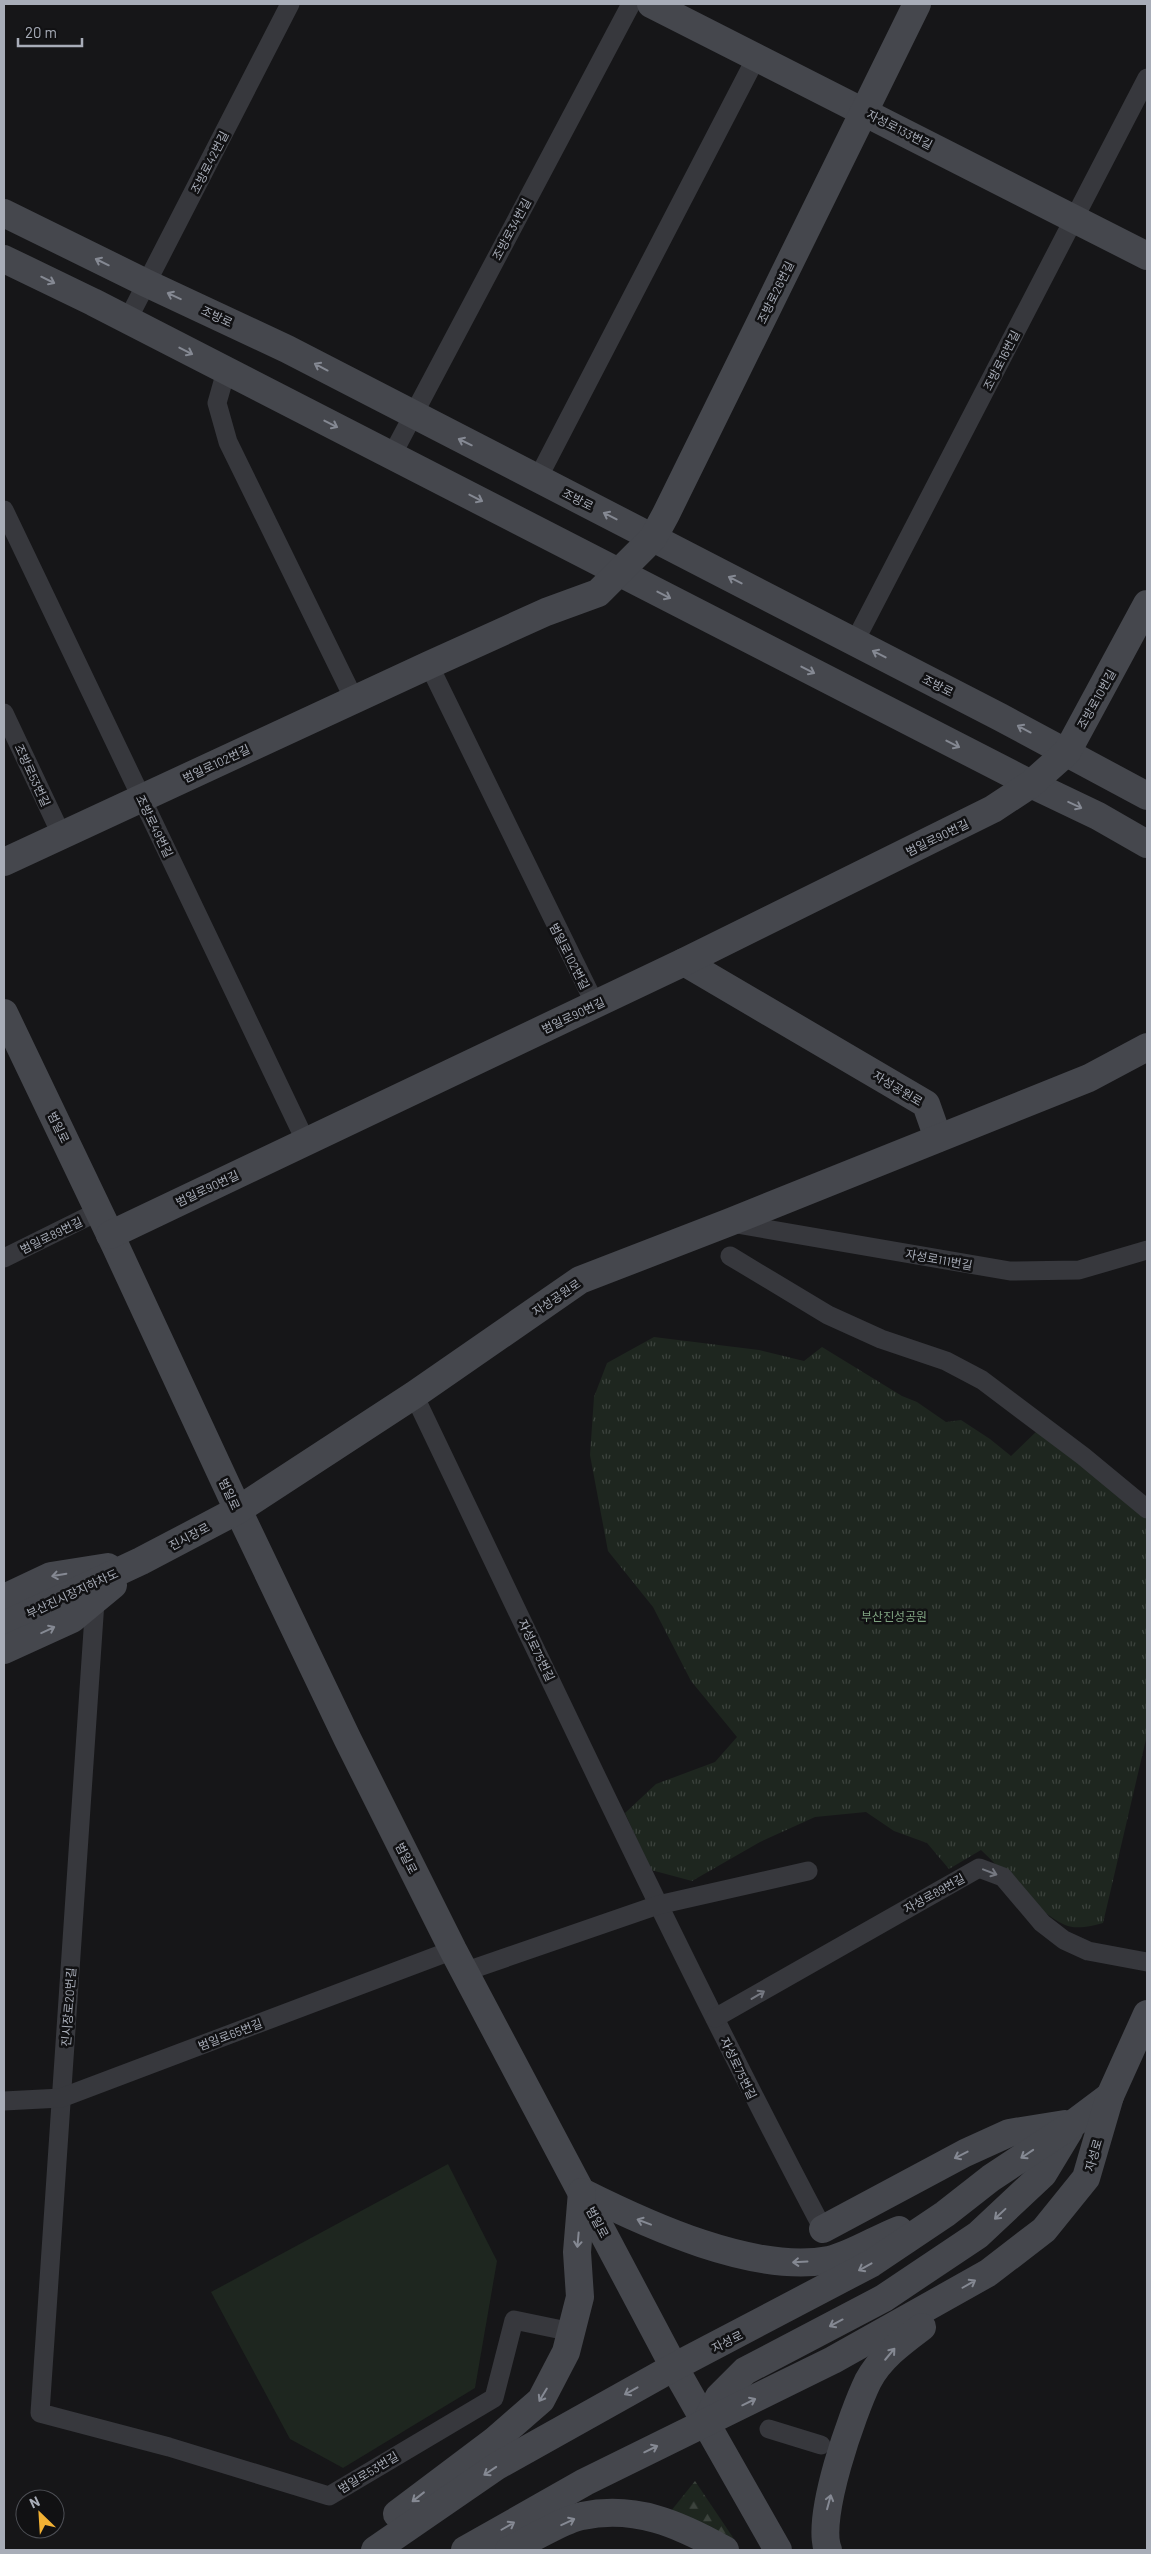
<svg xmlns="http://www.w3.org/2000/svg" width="1151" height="2554" font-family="Barlow,'Noto Sans KR',sans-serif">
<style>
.grass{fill:#1e261f}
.forest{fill:url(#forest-firs)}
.park{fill:url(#park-tufts)}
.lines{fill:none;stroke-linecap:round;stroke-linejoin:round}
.street{stroke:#37383d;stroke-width:19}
.secondary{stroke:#45474d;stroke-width:28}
.oneway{stroke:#858993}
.oneway2{stroke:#757881}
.labels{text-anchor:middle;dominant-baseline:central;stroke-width:5;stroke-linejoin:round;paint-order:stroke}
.street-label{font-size:12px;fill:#a8adb8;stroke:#111113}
.park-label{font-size:12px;fill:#7fa381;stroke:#111113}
</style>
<defs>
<pattern id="forest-firs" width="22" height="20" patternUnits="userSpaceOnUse" patternTransform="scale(1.25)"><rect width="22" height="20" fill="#1e261f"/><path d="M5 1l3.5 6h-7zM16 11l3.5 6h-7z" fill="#3c433d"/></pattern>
<pattern id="park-tufts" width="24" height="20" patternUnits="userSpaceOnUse" patternTransform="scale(1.25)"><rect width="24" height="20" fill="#1e261f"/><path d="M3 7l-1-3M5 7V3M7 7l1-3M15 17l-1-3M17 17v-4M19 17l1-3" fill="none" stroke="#3c433d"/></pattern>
</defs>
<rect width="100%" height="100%" fill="#161618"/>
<polygon class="grass" points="448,2164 497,2261 475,2388 343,2468 290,2439 211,2292"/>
<polygon class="forest" points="695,2481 734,2539 671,2511"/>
<path class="park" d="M 654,1337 L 759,1350 L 804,1361 L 822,1347 L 902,1396 L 917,1402 L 946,1422 L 961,1420 L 990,1439 L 1011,1456 L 1041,1427 L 1147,1516 L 1147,1735 L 1103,1923 C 1092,1926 1076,1930 1065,1925 C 1040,1915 1003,1870 981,1850 L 949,1869 L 927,1843 L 894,1831 L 866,1812 L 815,1817 L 760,1842 L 692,1881 L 651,1870 L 625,1813 L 656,1784 L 715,1762 L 737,1737 L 691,1681 L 653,1607 L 608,1551 L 590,1455 L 594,1397 L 607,1363 Z"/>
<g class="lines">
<g class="street">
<polyline points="127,321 290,4"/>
<polyline points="226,371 217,403 228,442 354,699"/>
<polyline points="392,455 631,4"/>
<polyline points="538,478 757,56"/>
<polyline points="4,510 306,1142"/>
<polyline points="855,641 1147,78"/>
<polyline points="429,665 595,1004"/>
<polyline points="4,713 62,836"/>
<polyline points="731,1223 1010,1271 1079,1270 1147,1250"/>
<polyline points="730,1256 828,1315 881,1339 946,1361 982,1380 1083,1456 1147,1509"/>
<polyline points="4,1258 99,1211"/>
<path d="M 414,1395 C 548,1674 678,1955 823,2229"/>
<polyline points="95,1601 40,2413 169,2447 329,2496 494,2398 514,2320 572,2332"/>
<polyline points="464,1972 658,1905 808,1871"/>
<polyline points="715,2018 979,1868 1003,1877 1042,1923 1064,1940 1088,1951 1147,1962"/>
<polyline points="4,2101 61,2098 453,1950"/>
<polyline points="769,2429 821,2445"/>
</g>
<g class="secondary">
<polyline points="651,4 1147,256"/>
<polyline points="4,213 146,283 287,349 1000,717 1147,796"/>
<polyline points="4,259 93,302 1031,784 1098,816 1147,844"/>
<polyline points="4,862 429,665 546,612 598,593 653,538 666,514 917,4"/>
<polyline points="684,962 926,1104 938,1138"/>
<polyline points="4,1013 115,1245 238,1510 348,1740 453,1950 674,2367 778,2550"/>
<polyline points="110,1235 684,962 993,809 1031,784 1067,752 1147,604"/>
<polyline points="4,1598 51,1576 108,1567"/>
<polyline points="4,1625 141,1561 238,1510 414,1395 580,1280 730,1222 1089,1078 1147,1047"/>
<polyline points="4,1650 72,1619 113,1585"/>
<path d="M 582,2192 C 648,2225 754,2274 829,2260 C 849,2256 878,2238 899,2230"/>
<polyline points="823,2229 965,2153 1009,2133 1065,2124"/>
<polyline points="705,2423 719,2397 745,2371 884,2298 978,2235 1043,2174 1069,2131"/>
<polyline points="397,2514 494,2441 541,2400 566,2352 580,2297 577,2252 582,2192"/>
<polyline points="375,2550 497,2466 674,2367 872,2263 945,2214 991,2178 1074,2123 1110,2096"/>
<polyline points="465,2550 585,2482 833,2360 988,2273 1044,2230 1086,2178 1110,2096 1147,2014"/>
<path d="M 509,2550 C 527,2542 564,2519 582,2516 C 635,2505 679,2524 725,2550"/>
<path d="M 828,2550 C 815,2518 853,2412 868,2381 C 880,2358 902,2342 922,2327"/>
</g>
</g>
<defs><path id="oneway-shaft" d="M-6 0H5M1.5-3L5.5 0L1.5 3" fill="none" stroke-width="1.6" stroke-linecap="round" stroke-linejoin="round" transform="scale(1.25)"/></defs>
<g class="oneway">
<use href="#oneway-shaft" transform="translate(102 262) rotate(-154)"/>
<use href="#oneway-shaft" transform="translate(48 280) rotate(26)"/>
<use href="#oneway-shaft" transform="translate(174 296) rotate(-155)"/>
<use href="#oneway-shaft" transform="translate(186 351) rotate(27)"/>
<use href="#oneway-shaft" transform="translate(321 367) rotate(-152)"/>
<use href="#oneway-shaft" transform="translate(331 424) rotate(27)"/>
<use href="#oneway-shaft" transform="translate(465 442) rotate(-154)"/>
<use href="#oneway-shaft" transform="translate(476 498) rotate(27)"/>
<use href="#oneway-shaft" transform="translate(610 516) rotate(-153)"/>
<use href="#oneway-shaft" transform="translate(735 580) rotate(-153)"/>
<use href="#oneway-shaft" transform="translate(664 595) rotate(27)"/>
<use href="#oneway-shaft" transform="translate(879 654) rotate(-153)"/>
<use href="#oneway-shaft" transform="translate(808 670) rotate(27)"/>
<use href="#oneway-shaft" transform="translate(1024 729) rotate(-152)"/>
<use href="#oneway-shaft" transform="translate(953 744) rotate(27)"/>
<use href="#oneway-shaft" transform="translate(1075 805) rotate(25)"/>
<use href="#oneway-shaft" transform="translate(59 1575) rotate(170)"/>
<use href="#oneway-shaft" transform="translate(48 1630) rotate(-25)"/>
<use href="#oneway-shaft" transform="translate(1027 2154) rotate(146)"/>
<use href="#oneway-shaft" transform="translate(961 2155) rotate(153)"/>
<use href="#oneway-shaft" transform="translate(1000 2214) rotate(137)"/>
<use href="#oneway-shaft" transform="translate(644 2222) rotate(-159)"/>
<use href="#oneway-shaft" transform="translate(578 2240) rotate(95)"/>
<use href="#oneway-shaft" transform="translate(800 2262) rotate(177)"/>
<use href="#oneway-shaft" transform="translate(865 2267) rotate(151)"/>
<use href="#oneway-shaft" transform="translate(969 2284) rotate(-30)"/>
<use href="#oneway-shaft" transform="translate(836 2323) rotate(152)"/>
<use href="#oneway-shaft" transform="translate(890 2354) rotate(-50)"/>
<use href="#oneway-shaft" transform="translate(631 2391) rotate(151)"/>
<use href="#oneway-shaft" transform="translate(543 2395) rotate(121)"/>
<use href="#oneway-shaft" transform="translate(749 2402) rotate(-26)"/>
<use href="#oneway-shaft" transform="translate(651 2449) rotate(-26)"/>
<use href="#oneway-shaft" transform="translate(490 2471) rotate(146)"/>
<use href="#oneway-shaft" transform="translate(418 2497) rotate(142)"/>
<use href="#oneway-shaft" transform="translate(829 2502) rotate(-75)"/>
<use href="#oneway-shaft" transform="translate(568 2522) rotate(-25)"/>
<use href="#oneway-shaft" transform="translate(508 2526) rotate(-30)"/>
</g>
<g class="oneway2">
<use href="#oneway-shaft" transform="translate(990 1872) rotate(21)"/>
<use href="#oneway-shaft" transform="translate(758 1995) rotate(-31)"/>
</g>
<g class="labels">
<g class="street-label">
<text transform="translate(900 129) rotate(27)">자성로133번길</text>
<text transform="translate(209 162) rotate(-63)">조방로42번길</text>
<text transform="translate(511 229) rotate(-62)">조방로34번길</text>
<text transform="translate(775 292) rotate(-64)">조방로26번길</text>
<text transform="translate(217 316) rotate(25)">조방로</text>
<text transform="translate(1001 360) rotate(-63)">조방로16번길</text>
<text transform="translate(578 499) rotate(27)">조방로</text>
<text transform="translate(938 685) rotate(27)">조방로</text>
<text transform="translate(1096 699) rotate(-61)">조방로10번길</text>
<text transform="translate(216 763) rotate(-25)">범일로102번길</text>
<text transform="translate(33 775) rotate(65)">조방로53번길</text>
<text transform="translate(155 826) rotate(64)">조방로49번길</text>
<text transform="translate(937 837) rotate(-26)">범일로90번길</text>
<text transform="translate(570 956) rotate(63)">범일로102번길</text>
<text transform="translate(573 1015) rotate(-25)">범일로90번길</text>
<text transform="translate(898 1088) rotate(31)">자성공원로</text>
<text transform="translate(59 1127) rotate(64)">범일로</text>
<text transform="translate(207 1188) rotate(-25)">범일로90번길</text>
<text transform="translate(51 1235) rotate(-26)">범일로89번길</text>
<text transform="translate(939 1259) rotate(10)">자성로111번길</text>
<text transform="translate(556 1297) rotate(-34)">자성공원로</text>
<text transform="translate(230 1494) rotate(65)">범일로</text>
<text transform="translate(189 1536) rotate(-28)">진시장로</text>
<text transform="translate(72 1593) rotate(-25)">부산진시장지하차도</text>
<text transform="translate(537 1650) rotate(64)">자성로75번길</text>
<text transform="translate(407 1858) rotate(63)">범일로</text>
<text transform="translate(934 1893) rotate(-29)">자성로89번길</text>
<text transform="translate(68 2007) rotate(-86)">진시장로20번길</text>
<text transform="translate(230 2034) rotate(-21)">범일로65번길</text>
<text transform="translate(739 2068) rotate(64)">자성로75번길</text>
<text transform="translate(1093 2155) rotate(-74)">자성로</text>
<text transform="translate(598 2222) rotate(62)">범일로</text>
<text transform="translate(727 2341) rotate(-27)">자성로</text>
<text transform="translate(368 2472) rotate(-31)">범일로53번길</text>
</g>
<g class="park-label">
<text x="894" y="1616">부산진성공원</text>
</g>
</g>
<rect width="1151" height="2554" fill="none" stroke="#a8adb8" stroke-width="10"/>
<g transform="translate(40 2514) rotate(335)"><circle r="24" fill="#111113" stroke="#4d4f55"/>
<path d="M0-4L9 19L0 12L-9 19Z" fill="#f2b134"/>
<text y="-8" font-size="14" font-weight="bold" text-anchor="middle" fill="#a8adb8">N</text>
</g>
<path d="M18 38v8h64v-8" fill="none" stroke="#a8adb8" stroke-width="2.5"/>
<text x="25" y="38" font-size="15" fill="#a8adb8" stroke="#111113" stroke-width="4" paint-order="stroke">20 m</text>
</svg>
